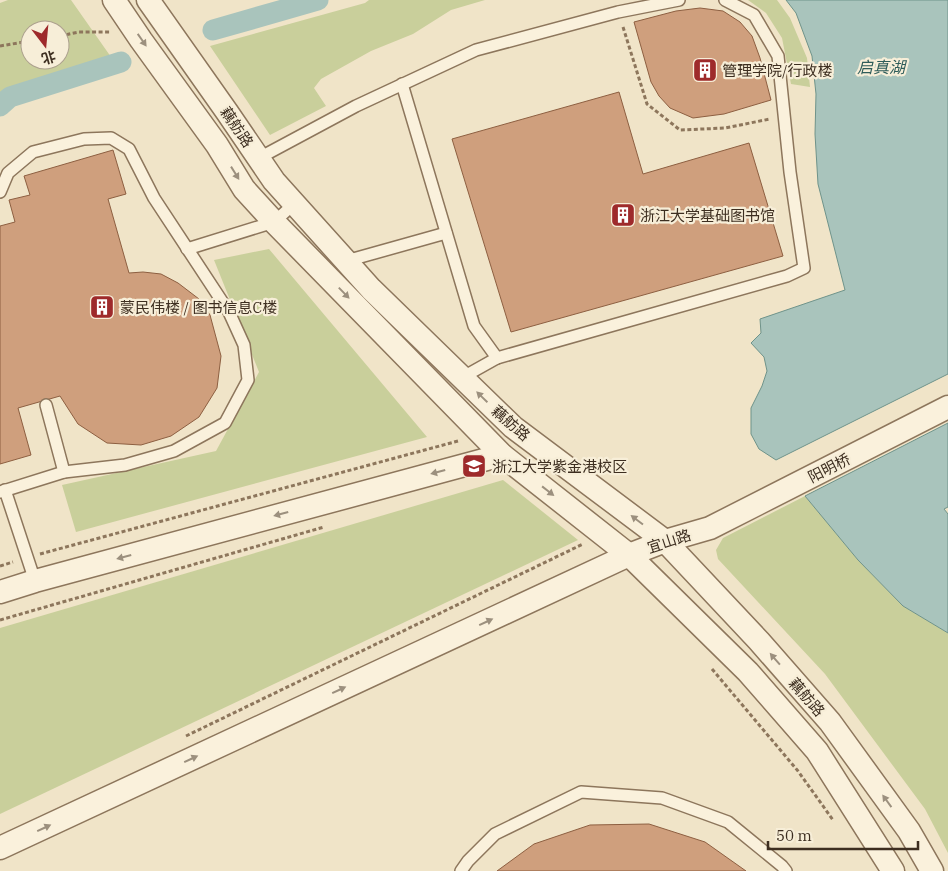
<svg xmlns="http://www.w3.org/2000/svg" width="948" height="871" font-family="'IBM Plex Serif','Noto Sans SC',serif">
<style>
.green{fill:#c9cf9b;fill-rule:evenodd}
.water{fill:#a9c4bc;stroke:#6f938a}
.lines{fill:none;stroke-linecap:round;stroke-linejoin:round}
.canal{stroke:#a9c4bc;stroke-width:21}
.building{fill:#cf9f7d;stroke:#8d5f41}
.service-casing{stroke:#8d765c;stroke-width:14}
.minor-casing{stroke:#8d765c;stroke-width:25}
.path{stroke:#8d765c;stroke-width:3;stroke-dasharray:4 2.5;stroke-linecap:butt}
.service{stroke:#faf1dc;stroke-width:11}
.minor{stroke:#faf1dc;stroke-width:22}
.oneway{fill:#9c907e}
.labels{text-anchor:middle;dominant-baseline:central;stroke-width:4.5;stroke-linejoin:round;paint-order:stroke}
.poi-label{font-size:15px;fill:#3d2e20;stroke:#f7eed8;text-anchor:start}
.street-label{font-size:15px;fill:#3d2e20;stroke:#f7eed8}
.water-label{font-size:16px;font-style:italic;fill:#2f5d5a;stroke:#f7eed8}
</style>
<rect width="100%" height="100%" fill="#f0e4c8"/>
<g class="green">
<path d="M 8,0 L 71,0 L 111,57 L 5,89 L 0,94 L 0,3 ZM 30,30 L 60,30 L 60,60 L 30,60 Z"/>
<polygon points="369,0 485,0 451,10 413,34 371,51 321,79 314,88 326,106 270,135 210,46 365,3"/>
<polygon points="748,0 777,0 790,18 807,58 810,87 791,84 782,38 766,13"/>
<polygon points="269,249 427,437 76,532 62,485 216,451 259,372 214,260"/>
<polygon points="503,480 578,540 0,814 0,628"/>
<polygon points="805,496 858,560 903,606 948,633 948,853 925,809 825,674 718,559 716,550 723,538"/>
</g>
<g class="water">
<polygon points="786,0 948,0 948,374 776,460 759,449 751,434 751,408 762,386 767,371 764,357 751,343 761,333 760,319 845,290 818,184 815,134 816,94 812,56 796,13"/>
<polygon points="948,423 948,507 944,509 948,514 948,633 903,606 858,560 805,496"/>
</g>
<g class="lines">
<g class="canal">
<polyline points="213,30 318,0"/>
<polyline points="0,106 10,97 121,62"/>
</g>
</g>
<g class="building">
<polygon points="700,8 723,11 740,22 752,36 760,58 771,100 724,114 693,118 670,108 659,96 651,82 634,22 676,11"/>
<polygon points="619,92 643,174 749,143 783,256 511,332 452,139"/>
<polygon points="113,150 126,194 108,199 129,273 143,272 161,274 178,283 199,299 210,315 221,356 217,388 199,417 171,436 141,445 107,443 78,424 60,396 18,408 31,455 0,464 0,226 15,222 9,200 30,195 24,176"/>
<polygon points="649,824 705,842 746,871 497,871 534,844 590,825"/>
</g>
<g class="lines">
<defs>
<g id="service">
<polyline points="402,84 474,326 497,358"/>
<polyline points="259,158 356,106 476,50 618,12 679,0"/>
<polyline points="0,192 8,173 33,152 84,139 111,138 129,149 154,198 229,312 244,345 248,380 225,423 174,451 125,465 64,472 0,492"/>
<polyline points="187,249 274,222 294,204"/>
<polyline points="346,261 446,233"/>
<polyline points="464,379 472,372 497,358 787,276 804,268 790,172 778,56 754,15 725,0"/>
<polyline points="46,405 64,472"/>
<polyline points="5,490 35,581"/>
<polyline points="461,871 468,861 495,834 581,792 662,798 728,822 782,866 786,871"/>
</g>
<g id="minor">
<polyline points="114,0 141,40 217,145 244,189 274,222 502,455 629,555 748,672 817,751 893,871"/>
<polyline points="148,0 227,112 274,181 371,289 513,427 665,541 759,641 830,722 909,831 932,871"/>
<polyline points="0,592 35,581 502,455"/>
<polyline points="0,848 629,555 665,541 710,528 948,407"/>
</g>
</defs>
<use href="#service" class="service-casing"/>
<use href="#minor" class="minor-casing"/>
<g class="path">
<polyline points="623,27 647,104 680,130 725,128 770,119"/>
<polyline points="60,36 79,32 110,32"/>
<polyline points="0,46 30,41"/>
<polyline points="40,554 458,441 457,440"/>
<polyline points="0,566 13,562"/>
<polyline points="0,620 324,527"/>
<polyline points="712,669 798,771 833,820"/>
<polyline points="186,736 583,544"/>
</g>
<use href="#service" class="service"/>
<use href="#minor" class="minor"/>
</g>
<defs><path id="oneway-solid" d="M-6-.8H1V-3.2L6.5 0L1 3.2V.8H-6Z" transform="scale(1.25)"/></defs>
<g class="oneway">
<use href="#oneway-solid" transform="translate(142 40) rotate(55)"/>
<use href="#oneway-solid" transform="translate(235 173) rotate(58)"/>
<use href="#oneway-solid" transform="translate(344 293) rotate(46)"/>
<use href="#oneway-solid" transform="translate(482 397) rotate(-136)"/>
<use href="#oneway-solid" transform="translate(438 472) rotate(165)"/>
<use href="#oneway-solid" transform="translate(548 491) rotate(38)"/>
<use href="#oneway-solid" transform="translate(281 514) rotate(165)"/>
<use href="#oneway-solid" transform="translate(637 520) rotate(-143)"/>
<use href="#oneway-solid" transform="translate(124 557) rotate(165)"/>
<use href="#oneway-solid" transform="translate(486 622) rotate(-25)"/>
<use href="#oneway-solid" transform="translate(775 659) rotate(-131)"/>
<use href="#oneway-solid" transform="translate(339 690) rotate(-25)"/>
<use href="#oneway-solid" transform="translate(191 759) rotate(-25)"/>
<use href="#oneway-solid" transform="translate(887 801) rotate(-126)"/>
<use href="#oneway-solid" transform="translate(44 828) rotate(-25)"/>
</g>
<defs>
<symbol id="building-square" viewBox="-11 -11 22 22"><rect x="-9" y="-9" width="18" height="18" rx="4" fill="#9e2a2b" stroke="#f7eed8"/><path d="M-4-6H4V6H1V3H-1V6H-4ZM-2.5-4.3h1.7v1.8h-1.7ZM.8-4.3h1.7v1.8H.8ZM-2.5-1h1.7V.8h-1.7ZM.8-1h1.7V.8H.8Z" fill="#fff"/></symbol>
<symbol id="university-square" viewBox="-11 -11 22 22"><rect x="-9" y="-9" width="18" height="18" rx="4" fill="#9e2a2b" stroke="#f7eed8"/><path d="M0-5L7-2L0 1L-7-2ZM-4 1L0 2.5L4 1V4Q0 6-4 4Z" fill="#fff"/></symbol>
</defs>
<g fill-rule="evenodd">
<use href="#building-square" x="691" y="56" width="28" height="28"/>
<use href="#building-square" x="609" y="201" width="28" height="28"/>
<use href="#building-square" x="88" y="293" width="28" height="28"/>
<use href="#university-square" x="460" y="452" width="28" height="28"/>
</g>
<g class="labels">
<g class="poi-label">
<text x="722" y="70">管理学院/行政楼</text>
<text x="640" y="215">浙江大学基础图书馆</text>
<text x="120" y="307">蒙民伟楼 / 图书信息C楼</text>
<text x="492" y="466">浙江大学紫金港校区</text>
</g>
<g class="street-label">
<text transform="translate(237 127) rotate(56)">藕舫路</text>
<text transform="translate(511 423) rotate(41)">藕舫路</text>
<text transform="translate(829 468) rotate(-27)">阳明桥</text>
<text transform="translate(669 541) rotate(-18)">宜山路</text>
<text transform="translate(807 697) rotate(49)">藕舫路</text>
</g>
<g class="water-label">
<text x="881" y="67">启真湖</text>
</g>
</g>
<g transform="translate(45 45) rotate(164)"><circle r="24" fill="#f7eed8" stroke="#ada18e"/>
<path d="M0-4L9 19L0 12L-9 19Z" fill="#9e2a2b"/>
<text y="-8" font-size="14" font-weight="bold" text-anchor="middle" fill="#3d2e20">北</text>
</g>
<path d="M768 841v8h150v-8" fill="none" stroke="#3d2e20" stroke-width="2.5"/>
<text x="776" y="841" font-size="15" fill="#3d2e20" stroke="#f7eed8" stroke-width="4" paint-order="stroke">50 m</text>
</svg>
